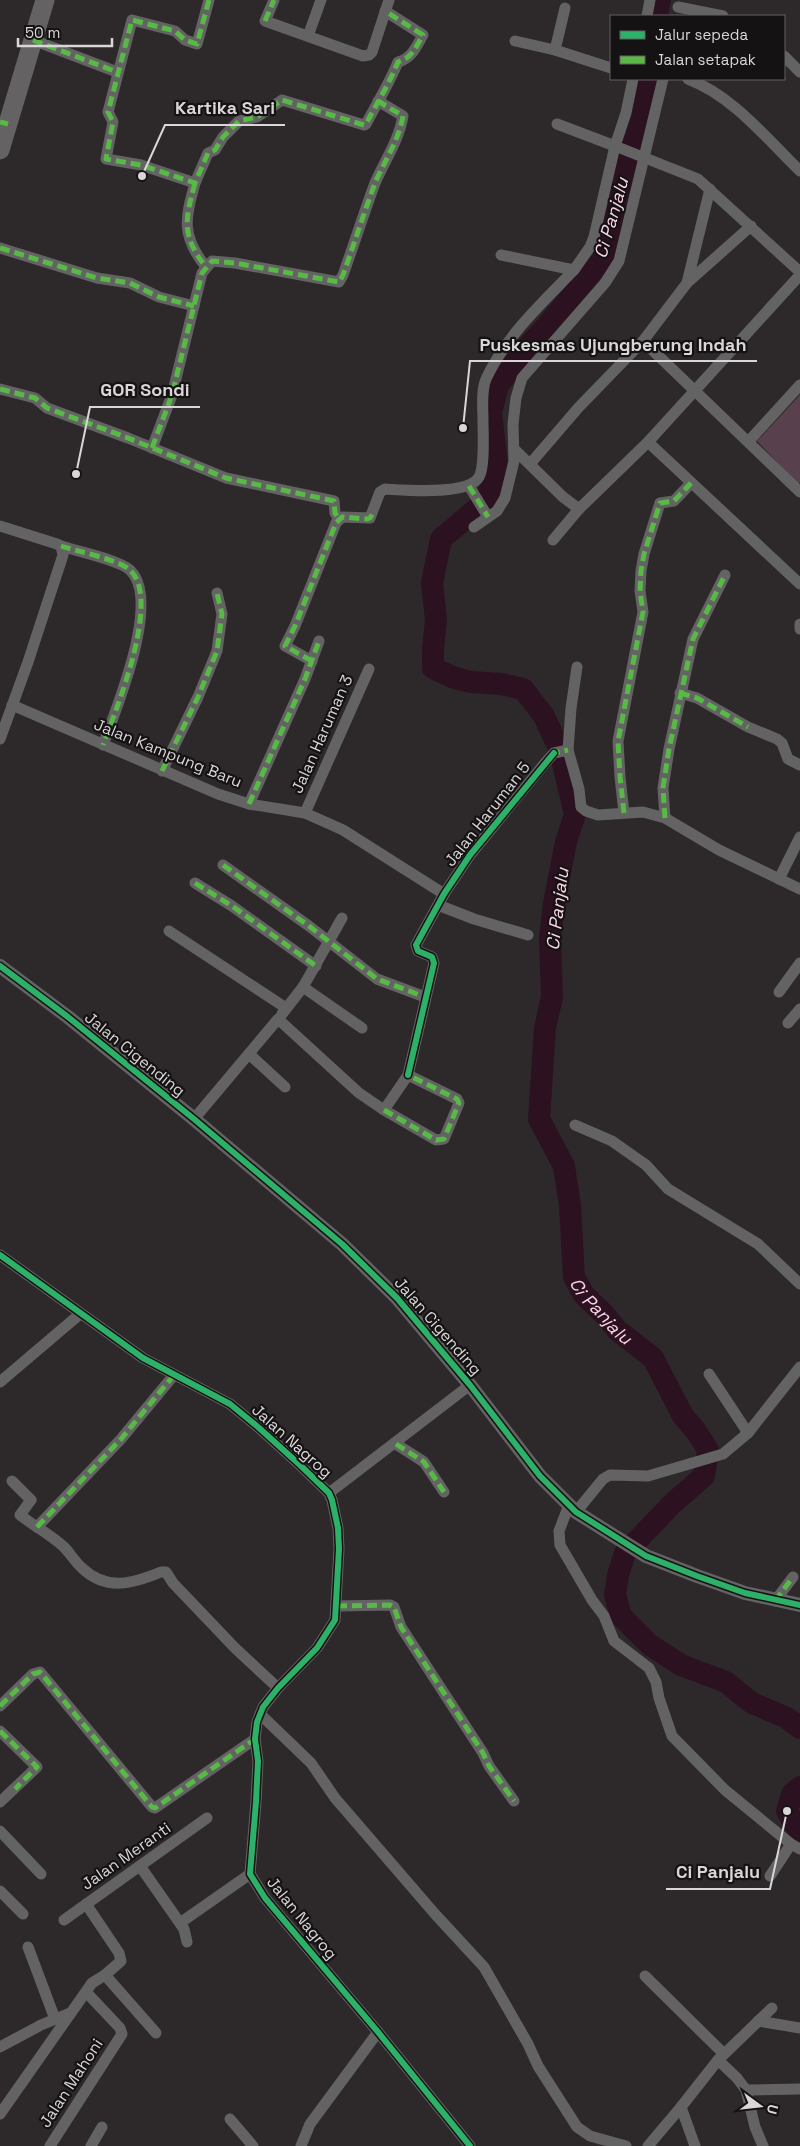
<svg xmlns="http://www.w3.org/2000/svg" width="800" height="2146" font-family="'Space Grotesk',sans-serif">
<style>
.green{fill:#58404d}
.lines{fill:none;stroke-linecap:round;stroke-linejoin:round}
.river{stroke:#2c1221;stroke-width:22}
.minor{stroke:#646363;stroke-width:11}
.tertiary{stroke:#646363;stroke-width:14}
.trunk{stroke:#646263;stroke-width:19}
.quiet{stroke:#58b947;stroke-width:5;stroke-dasharray:10 5;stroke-linecap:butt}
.cycleway-casing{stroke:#151213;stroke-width:9}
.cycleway{stroke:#2db169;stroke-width:6}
.labels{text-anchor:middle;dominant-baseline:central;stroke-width:4.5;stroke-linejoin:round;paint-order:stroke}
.street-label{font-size:16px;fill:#dad6d8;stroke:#151213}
.water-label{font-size:18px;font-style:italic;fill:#fbd4e7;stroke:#151213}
.leader{fill:none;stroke:#dad6d8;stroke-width:2}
.callout-dot{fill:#dad6d8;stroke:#151213;stroke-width:2}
.callout-label{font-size:18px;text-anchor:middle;font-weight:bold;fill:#dad6d8;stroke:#151213;stroke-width:4.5;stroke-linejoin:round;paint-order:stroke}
</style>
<rect width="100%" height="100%" fill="#2d292b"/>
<polygon class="green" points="800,395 800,482 798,484 757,441"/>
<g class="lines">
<g class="river">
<polyline points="657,16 660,0"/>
<path id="s1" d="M 646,79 L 603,259 L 545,328 L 521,354 L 498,386 L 491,412 L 497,466 L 486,501 L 441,539 L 432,583 L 436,620 L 433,650 L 433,668 L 452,677 L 471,682 L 501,684 L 523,689 L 544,716 L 560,751 L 575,814 L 566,842 L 554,903 L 550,938 L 552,997 L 545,1028 L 539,1119 L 564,1166 L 570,1206 L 574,1277 L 584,1295 L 605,1315 L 617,1330 L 653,1358 L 683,1416 L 696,1431 L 708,1450 L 704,1476 L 673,1503 L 625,1553 L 618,1575 L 615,1595 L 621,1616 L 650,1645 L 681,1665 L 726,1682 L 752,1703 L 787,1718 L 800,1728"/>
<polyline points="800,1787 792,1794 787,1811 800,1832"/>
</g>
<g class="minor">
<path d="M 209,0 L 197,44 L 185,40 L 175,31 L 132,20 L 108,112 L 113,122 L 106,159 L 141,165 L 195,183 L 208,153 L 215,150 L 223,137 L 239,121 L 257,117 L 282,100 L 364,125 L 366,124 C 377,103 389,84 398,62 C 412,58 416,47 423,35 L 385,11"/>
<polyline points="274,0 265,21 363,56 369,55 372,52 389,0"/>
<polyline points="678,7 723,16"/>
<polyline points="647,16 650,0"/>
<polyline points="308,36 321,0"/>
<polyline points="33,40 117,72"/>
<polyline points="515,41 555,50 611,68"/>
<polyline points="555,50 565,8"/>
<polyline points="784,56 800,72"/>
<path d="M 688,79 C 733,96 766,138 800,171"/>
<polyline points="557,124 615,146 626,113 633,79"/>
<path d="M 195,183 C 185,219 181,236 206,267"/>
<polyline points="0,248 97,278 130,283 159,297 194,306"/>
<polyline points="501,255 574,270 590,247 594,237 615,146 698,179 800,272"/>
<polyline points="687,283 710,189"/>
<polyline points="643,341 687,283 751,226"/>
<polyline points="0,389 35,398 47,408 128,438 226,478 334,501 335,513 339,519"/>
<polyline points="648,442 800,584"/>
<polyline points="748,442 800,385"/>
<path d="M 152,448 L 172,395 L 202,273 L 212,261 L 235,263 L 339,282 L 343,275 C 354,244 364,213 375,183 C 385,160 399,140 403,116 L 378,101"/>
<polyline points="514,449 563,497 579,509 648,442 800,275"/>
<polyline points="530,464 579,407 643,341 800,492"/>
<polyline points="469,486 488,517"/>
<polyline points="0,526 57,544 61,546 63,555 28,662 0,739"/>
<polyline points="474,527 497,511 505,498 514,461 513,424 516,398 522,378 605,283 619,261 663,79"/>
<polyline points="553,540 579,509"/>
<path d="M 61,546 C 76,551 120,560 130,570 C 162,600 116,709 103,745"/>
<polyline points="800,624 800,629"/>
<path d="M 312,661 L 285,646 L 295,626 L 336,523 L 342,517 L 370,518 L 380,492 L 385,489 C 405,490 468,496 479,477 C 485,467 483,433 483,421 C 483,408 481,391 486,379 C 505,337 542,303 574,270"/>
<polyline points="577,667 571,708 568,750 579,789 581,807 586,811 598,815 643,812 665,818 719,850 800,889"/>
<polyline points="680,693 697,698 748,727 777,739 782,743 788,759 800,765"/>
<polyline points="12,705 218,794 249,804 305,813 343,830 444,894"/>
<polyline points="162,771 198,697 217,651 222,614 217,593"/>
<polyline points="249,804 305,679 319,641"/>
<polyline points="305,813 369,669"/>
<polyline points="624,813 620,777 618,741 643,612 640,591 641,571 644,554 660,503 674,501 691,483"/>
<polyline points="665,818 663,788 669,749 693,639 725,575"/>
<polyline points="223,865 309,926 377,979 425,997"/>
<polyline points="779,879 800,837"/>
<polyline points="195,883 232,906 316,966"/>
<polyline points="438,905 474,919 528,935"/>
<polyline points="169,931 286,1008"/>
<polyline points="303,987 362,1028"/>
<polyline points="779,992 800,963"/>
<polyline points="282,1014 303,987 342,918"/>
<polyline points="788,1023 800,1009"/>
<polyline points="249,1054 285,1087"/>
<polyline points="384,1110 436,1140 444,1139 459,1103 457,1099 408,1075"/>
<polyline points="194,1119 278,1019 359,1093 384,1110 408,1075 434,963 432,957 418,951 416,945 444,894 470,855 545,763 554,753 568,750"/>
<polyline points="575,1125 612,1141 646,1165 668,1189 758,1244 800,1284"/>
<polyline points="0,1255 143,1358 230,1404 258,1427 300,1465 329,1493 332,1500 338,1528 339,1549 335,1620 317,1648 278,1688 263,1707 257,1722 255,1739 258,1761 256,1802 250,1874 265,1898 378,2032 470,2146"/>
<polyline points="709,1374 748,1433"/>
<polyline points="0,1382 80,1314"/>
<polyline points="396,1444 424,1462 444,1492"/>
<path d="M 12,1481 L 31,1500 L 20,1515 C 34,1526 51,1535 64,1547 C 70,1553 75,1562 82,1568 C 107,1592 134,1583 161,1572 L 166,1572 L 173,1583 L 235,1648 L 278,1688"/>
<polyline points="329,1493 470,1385"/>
<polyline points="569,1505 559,1531 560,1545 592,1600 604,1616 614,1641 649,1668 656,1682 659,1698 672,1736 725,1790 791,1844 800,1849"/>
<polyline points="576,1512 603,1479 610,1475 648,1476 723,1454 748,1433 800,1367"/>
<polyline points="37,1527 121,1439 174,1375"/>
<polyline points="775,1601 793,1577"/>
<polyline points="337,1606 390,1605 394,1607 401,1627 483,1753 489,1766 514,1801"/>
<polyline points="0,1706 33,1674 40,1672 152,1807 155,1808 255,1739"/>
<polyline points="260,1714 311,1763 335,1798 435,1914 484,1967 528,2044 538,2066 577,2127 590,2136 626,2146"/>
<polyline points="0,1731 37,1767 0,1802"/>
<polyline points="0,1831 41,1874"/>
<polyline points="140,1866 184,1929 187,1942"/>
<polyline points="770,1876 791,1844"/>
<polyline points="0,1891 23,1914"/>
<polyline points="64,1920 207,1818"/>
<polyline points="180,1923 250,1874"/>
<polyline points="28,1947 55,2019"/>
<polyline points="105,1975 156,2033"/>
<polyline points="645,1976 724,2054"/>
<polyline points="758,2021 800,2028"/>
<polyline points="0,2047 41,2025 70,2013"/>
<polyline points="718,2060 737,2078 746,2090 755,2127 763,2146"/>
<polyline points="746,2090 800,2089"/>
<polyline points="0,2114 92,1983 105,1975 121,1961 119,1953 86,1904"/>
<polyline points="230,2119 253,2146"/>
<polyline points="50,2146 122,2034 120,2028 87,1993"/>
<polyline points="91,2146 102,2127"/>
<polyline points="301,2146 310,2124 378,2032"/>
<polyline points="648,2146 681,2107"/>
<polyline points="695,2146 681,2107 718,2060 772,2008"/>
</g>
<polyline class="tertiary" points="0,966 68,1017 194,1119 342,1244 397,1298 470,1385 540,1476 576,1512 646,1556 697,1576 745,1593 800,1605"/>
<polyline class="trunk" points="0,150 45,0"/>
<g class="quiet">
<path d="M 209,0 L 197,44 L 185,40 L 175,31 L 132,20 L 108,112 L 113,122 L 106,159 L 141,165 L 195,183 L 208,153 L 215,150 L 223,137 L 239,121 L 257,117 L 282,100 L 364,125 L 366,124 C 377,103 389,84 398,62 C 412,58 416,47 423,35 L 385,11"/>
<polyline points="265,21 274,0"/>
<polyline points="33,40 117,72"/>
<polyline points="0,122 8,124"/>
<path d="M 195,183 C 185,219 181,236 206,267"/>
<polyline points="0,248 97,278 130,283 159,297 194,306"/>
<polyline points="0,389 35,398 47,408 128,438 226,478 334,501 335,513 339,519"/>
<path d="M 152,448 L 172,395 L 202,273 L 212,261 L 235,263 L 339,282 L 343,275 C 354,244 364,213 375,183 C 385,160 399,140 403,116 L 378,101"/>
<polyline points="469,486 488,517"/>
<path d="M 61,546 C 76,551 120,560 130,570 C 162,600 116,709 103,745"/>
<polyline points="312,661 285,646 295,626 336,523 342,517 367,519 370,518 373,513"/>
<polyline points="680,693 697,698 748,727"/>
<polyline points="551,756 554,753 568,750"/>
<polyline points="162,771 198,697 217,651 222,614 217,593"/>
<polyline points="249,804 305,679 319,641"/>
<polyline points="624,813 620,777 618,741 643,612 640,591 641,571 644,554 660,503 674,501 691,483"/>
<polyline points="665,818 663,788 669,749 693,639 725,575"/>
<polyline points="223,865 309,926 377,979 425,997"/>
<polyline points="195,883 232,906 316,966"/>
<polyline points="384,1110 436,1140 444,1139 459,1103 457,1099 408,1075"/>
<polyline points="396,1444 424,1462 444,1492"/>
<polyline points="37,1527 121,1439 174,1375"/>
<polyline points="775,1601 793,1577"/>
<polyline points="337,1606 390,1605 394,1607 401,1627 483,1753 489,1766 514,1801"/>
<polyline points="0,1706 33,1674 40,1672 152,1807 155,1808 255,1739"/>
<polyline points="0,1731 37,1767 15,1789"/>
</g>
<defs>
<g id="cycleway">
<polyline points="0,966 68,1017 194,1119 342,1244 397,1298 470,1385 540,1476 576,1512 646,1556 697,1576 745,1593 800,1605"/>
<polyline points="408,1075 434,963 432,957 418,951 416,945 444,894 470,855 554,753"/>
<polyline points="0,1255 143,1358 230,1404 258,1427 300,1465 329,1493 332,1500 338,1528 339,1549 335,1620 317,1648 278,1688 263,1707 257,1722 255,1739 258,1761 256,1802 250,1874 265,1898 378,2032 470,2146"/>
</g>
</defs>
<use href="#cycleway" class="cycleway-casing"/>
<use href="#cycleway" class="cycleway"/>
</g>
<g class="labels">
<g class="street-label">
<text transform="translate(322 734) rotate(-66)">Jalan Haruman 3</text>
<text transform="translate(168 753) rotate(22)">Jalan Kampung Baru</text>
<text transform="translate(487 814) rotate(-52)">Jalan Haruman 5</text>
<text transform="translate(135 1054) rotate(39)">Jalan Cigending</text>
<text transform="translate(438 1326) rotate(49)">Jalan Cigending</text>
<text transform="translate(292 1441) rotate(42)">Jalan Nagrog</text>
<text transform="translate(126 1856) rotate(-35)">Jalan Meranti</text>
<text transform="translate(302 1918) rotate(51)">Jalan Nagrog</text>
<text transform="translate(71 2083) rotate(-57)">Jalan Mahoni</text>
</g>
<g class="water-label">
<text transform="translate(611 218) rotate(-74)">Ci Panjalu</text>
<text transform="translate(557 909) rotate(-83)">Ci Panjalu</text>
<text stroke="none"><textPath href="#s1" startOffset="1405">Ci Panjalu</textPath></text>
</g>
</g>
<path class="leader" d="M142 176L165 125H285M463 428L470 361H757M76 474L90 407H200M787 1811L770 1889H666"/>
<g class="callout-dot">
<circle cx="142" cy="176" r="5"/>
<circle cx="463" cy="428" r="5"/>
<circle cx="76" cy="474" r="5"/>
<circle cx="787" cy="1811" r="5"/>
</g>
<g class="callout-label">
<text x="225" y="114">Kartika Sari</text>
<text x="613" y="351">Puskesmas Ujungberung Indah</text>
<text x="145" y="396">GOR Sondi</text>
<text x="718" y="1878">Ci Panjalu</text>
</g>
<rect x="610" y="15" width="175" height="65" fill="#151213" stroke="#646062"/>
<rect x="620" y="31" width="25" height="8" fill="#2db169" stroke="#646062"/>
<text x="655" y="40" font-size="15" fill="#dad6d8">Jalur sepeda</text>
<rect x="620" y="56" width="25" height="8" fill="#58b947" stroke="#646062"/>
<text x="655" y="65" font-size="15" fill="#dad6d8">Jalan setapak</text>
<g transform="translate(760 2106) rotate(105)" stroke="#151213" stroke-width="4" paint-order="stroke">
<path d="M0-4L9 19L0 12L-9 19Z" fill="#dad6d8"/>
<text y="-8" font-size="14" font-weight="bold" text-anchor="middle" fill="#dad6d8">U</text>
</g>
<path d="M18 38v8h94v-8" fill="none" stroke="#dad6d8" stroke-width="2.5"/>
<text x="25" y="38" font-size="15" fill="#dad6d8" stroke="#151213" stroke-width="4" paint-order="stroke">50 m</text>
</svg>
